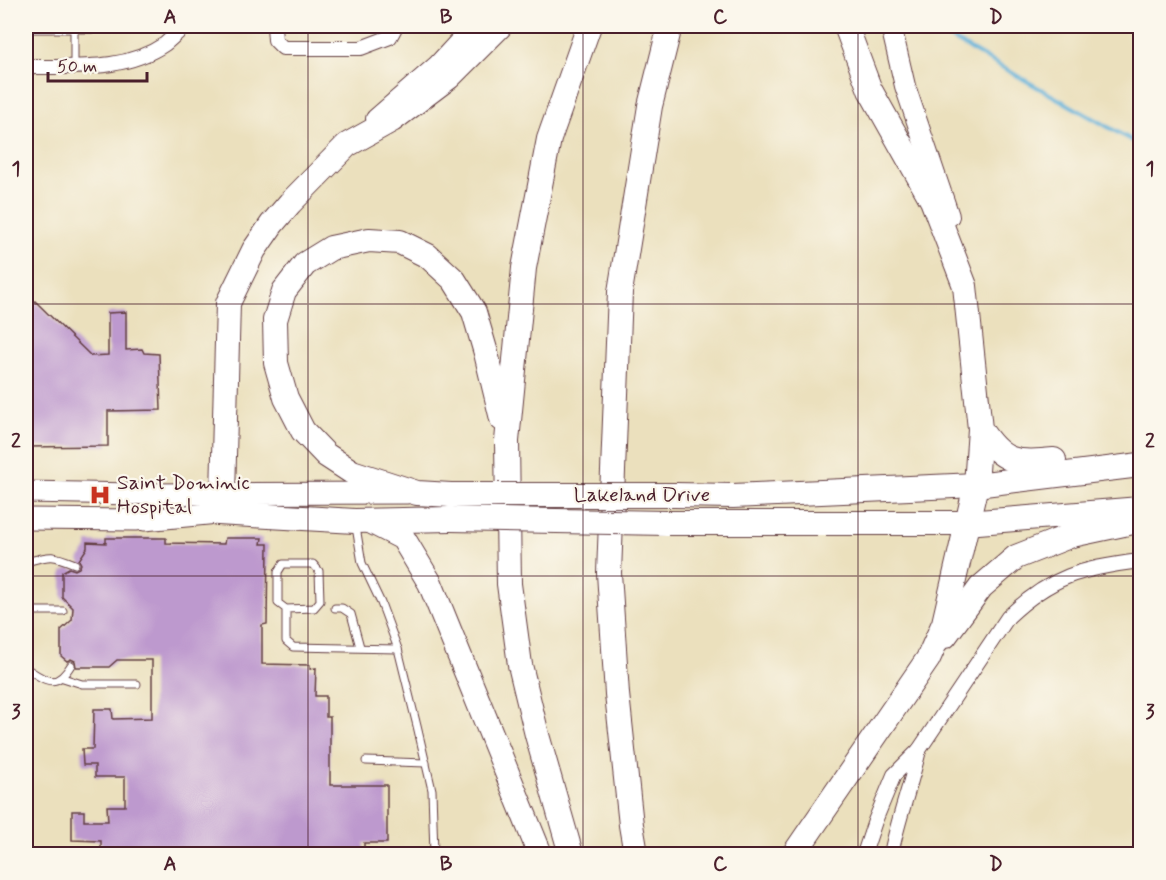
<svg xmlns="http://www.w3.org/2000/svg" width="1166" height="880" font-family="Mynerve,sans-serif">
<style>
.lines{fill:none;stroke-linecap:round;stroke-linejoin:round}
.stream{stroke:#5db0d9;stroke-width:4}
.building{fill:#bd99ce}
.lane-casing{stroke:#623c41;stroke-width:9}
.street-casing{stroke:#623c41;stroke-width:16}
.secondary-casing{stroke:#623c41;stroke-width:22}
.primary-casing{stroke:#623c41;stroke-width:23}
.highway-casing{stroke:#623c41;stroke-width:26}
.lane{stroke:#fff;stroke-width:7}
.street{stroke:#fff;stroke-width:14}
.secondary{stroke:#fff;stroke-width:20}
.primary{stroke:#fff;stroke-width:21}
.highway{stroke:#fff;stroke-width:24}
.highway-bridge-casing{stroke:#623c41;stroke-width:26;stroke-linecap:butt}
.highway-bridge{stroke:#fff;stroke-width:24}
.grid{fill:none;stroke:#4a1f2b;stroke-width:1.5;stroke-opacity:0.55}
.labels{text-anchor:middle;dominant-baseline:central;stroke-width:4.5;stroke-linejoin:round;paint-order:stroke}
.poi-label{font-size:21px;fill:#4a1f2b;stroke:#fbf7ec;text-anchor:start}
.street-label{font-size:21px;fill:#4a1f2b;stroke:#fbf7ec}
.neatline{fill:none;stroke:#4a1f2b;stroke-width:2}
.grid-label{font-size:20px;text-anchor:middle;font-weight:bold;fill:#4a1f2b}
</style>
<rect width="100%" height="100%" fill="#fbf7ec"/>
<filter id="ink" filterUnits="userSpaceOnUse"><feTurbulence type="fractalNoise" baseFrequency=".0167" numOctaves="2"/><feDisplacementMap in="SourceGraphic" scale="12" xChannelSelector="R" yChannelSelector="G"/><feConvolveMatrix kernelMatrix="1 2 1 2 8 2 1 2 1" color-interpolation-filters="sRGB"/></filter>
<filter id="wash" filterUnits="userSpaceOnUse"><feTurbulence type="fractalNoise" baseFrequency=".008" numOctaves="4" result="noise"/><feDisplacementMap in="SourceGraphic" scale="24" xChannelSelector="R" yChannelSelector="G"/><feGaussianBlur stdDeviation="1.35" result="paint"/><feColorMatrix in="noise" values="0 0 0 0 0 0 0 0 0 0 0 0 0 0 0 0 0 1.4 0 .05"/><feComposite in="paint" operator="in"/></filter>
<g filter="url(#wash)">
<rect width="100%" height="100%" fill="#ebe0bd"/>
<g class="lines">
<polyline class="stream" points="929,26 1140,145"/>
</g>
<g id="blocks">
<g class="building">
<polygon points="35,301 91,356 108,355 108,313 126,312 126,350 142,349 144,353 159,354 161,410 108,411 108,446 26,447 26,302"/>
<polygon points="106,538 166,538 166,543 224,544 225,538 262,538 261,544 268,544 267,624 262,625 262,664 310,665 310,669 316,668 315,696 326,696 326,717 330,717 330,785 387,785 387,843 364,843 364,855 101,855 101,841 72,840 72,811 84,811 84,821 108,821 107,806 125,806 125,777 95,777 95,765 83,765 82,749 93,749 94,709 112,709 113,719 152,718 152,660 117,660 109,667 76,667 75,661 71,659 67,661 61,656 61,630 72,620 73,608 62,597 62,572 69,568 75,570 79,568 81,564 79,560 87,548 87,542 106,543"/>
</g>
</g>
</g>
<g filter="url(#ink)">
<use href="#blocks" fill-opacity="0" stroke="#623c41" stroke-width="1.5"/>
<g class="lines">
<defs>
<g id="lane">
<polyline points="26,29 74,29 74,66"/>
<polyline points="74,29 92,29 95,26"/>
<polyline points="356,527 362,563 381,603 398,649 417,726 432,790 434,854"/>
<polyline points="26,553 27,551"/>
<path d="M 26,562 C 51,555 51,554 75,564"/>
<polyline points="335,608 342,608 351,614 360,647"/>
<polyline points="286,609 314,608 320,601 319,571 313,564 283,564 278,572 278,603 286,609 286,641 293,647 398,649"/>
<polyline points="26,611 63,611"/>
<path d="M 26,668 C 46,681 56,690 71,665"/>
<polyline points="63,678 82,684 137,684"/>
<polyline points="366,761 426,763"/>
</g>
<g id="street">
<polyline points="274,26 275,40 283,48 361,48 390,37 396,26"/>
<path d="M 26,67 C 73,66 124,72 165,44 C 172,38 179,31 186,26"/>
<path d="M 864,854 L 875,821 L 894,775 L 919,750 L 1008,617 C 1051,576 1082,568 1140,561"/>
<path d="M 891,854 C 898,819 911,785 919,750"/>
</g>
<g id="secondary">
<polyline points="891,26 905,86 949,216"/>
<polyline points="376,119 438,65 474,26"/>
</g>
<g id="primary">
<polyline points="26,492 135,494"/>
<polyline points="142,494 407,493"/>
<polyline points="26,519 137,520"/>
<polyline points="144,520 218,513"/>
</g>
<g id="highway">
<path d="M 980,429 C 1002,463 1016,464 1054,460"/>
<polyline points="451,495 417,493 352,472 326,455 303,431 286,398 276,363 275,320 284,291 305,264 331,248 369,240 400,242 428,256 454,280 474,312 486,353 502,419"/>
<polyline points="675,495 733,496 976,485 1140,465"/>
<polyline points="451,519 355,521 218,513 223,494 228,303 254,250 272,224 290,203 347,145 392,120 449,77 500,26"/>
<polyline points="372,522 403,538 430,583 540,854"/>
<polyline points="667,523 966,523 1140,509"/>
<polyline points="945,636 981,587 1016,557 1072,535 1133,522"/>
<polyline points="571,854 537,735 520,665 509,584 507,441 524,268 549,139 589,26"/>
<polyline points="636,854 631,825 617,694 609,573 620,292 650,106 670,26"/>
<polyline points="794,854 928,659 944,623 976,485 980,429 965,286 932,200 870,90 846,26"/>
</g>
</defs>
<use href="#lane" class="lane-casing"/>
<use href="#street" class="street-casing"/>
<use href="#secondary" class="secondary-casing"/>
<use href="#primary" class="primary-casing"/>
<use href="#highway" class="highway-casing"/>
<use href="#lane" class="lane"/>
<use href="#street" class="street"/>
<use href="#secondary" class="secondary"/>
<use href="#primary" class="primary"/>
<use href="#highway" class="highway"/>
<defs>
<g id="highway-bridge">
<polyline points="451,495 675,495"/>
<polyline points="451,519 667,523"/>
</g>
</defs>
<use href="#highway-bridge" class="highway-bridge-casing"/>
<use href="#highway-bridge" class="highway-bridge"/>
</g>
</g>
<path class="grid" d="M 308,26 L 308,854M 583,26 L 583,854M 858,26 L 858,854M 26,304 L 1140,304M 26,576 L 1140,576"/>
<defs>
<symbol id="hospital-bare" viewBox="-9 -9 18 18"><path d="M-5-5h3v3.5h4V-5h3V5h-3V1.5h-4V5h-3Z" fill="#c8321e" stroke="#fbf7ec" stroke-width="2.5" paint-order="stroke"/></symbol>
</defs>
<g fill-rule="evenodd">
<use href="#hospital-bare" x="85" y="480" width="30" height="30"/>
</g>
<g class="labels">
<g class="poi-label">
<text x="117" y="483">Saint Dominic<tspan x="117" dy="24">Hospital</tspan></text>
</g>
<g class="street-label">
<text x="642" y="495">Lakeland Drive</text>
</g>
</g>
<rect width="1166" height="880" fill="none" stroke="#fbf7ec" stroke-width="66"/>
<path d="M48 72v9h99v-9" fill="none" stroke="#4a1f2b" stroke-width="3"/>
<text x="57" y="72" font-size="18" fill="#4a1f2b" stroke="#fbf7ec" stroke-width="4.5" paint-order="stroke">50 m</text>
<rect x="33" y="33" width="1100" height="814" class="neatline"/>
<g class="grid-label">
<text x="170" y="23">A</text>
<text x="446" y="23">B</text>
<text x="720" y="23">C</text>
<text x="996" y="23">D</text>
<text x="16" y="175">1</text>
<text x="1150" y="175">1</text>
<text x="16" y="447">2</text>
<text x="1150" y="447">2</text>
<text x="16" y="718">3</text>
<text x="1150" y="718">3</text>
<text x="170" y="870">A</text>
<text x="446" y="870">B</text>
<text x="720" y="870">C</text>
<text x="996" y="870">D</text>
</g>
</svg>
